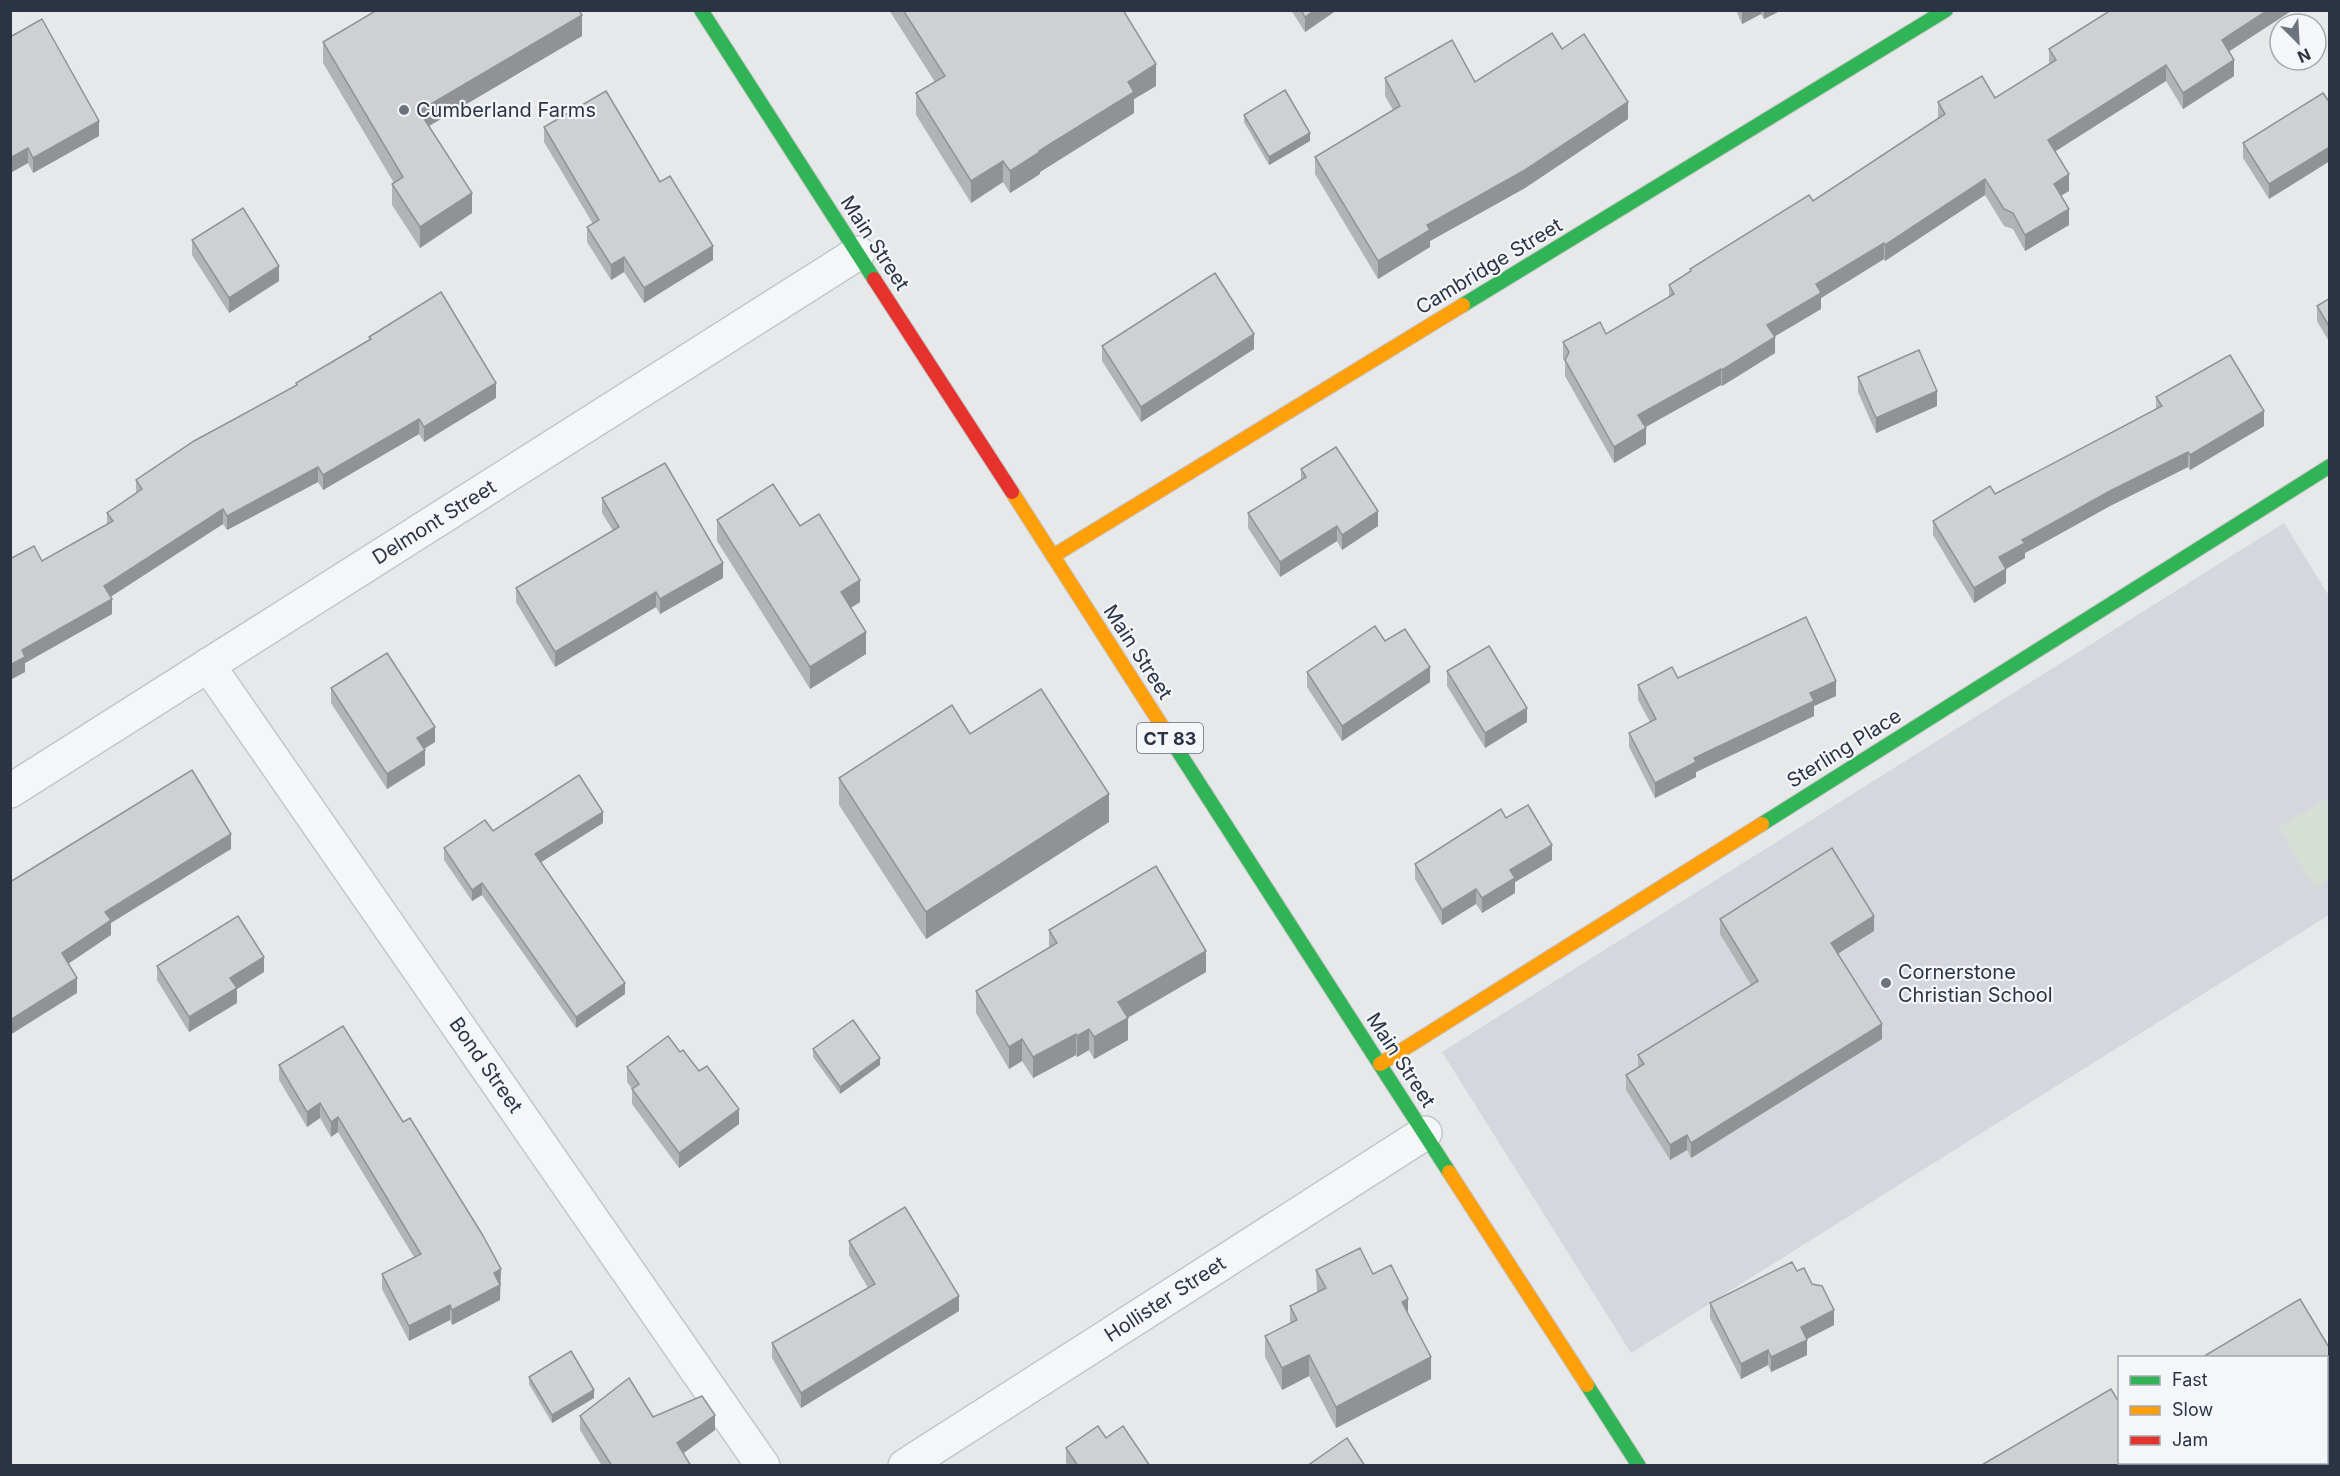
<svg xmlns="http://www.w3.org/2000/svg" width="2340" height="1476" font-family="Inter,sans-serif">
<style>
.built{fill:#d4d7dd}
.green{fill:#d6ded6}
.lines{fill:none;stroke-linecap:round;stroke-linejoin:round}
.street-casing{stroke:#c4c6c8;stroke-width:36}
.fast-casing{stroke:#c4c6c8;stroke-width:16}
.slow-casing{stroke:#c4c6c8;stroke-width:16}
.jam-casing{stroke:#c4c6c8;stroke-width:16}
.street{stroke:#f5f6f7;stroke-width:33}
.fast{stroke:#30b455;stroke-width:14}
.slow{stroke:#ff9f0a;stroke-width:14}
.jam{stroke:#e5322d;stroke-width:14}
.wall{fill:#b1b3b5}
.shaded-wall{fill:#909294}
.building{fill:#ced0d3;stroke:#909294;stroke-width:1.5}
.poi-dot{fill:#6c737f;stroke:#f4f6f9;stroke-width:2}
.labels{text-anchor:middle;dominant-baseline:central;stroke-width:4.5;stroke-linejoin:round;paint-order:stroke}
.shield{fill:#f4f6f9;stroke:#676e7b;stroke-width:1.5}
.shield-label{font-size:18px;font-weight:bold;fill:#2b3445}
.poi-label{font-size:20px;fill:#2b3445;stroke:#f4f6f9;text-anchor:start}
.street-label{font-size:20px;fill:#2b3445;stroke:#f4f6f9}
</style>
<rect width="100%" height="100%" fill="#e6e8ea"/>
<polygon class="built" points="2284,523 2329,596 2329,915 1631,1353 1442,1052"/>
<polygon class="green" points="2329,797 2329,878 2314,888 2278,828"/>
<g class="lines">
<defs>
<g id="street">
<polyline points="208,665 763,1466"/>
<polyline points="10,791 858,253"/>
<polyline points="905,1466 1425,1133"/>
</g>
<g id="fast">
<polyline points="701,10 874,279"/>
<polyline points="1463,305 1946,10"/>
<polyline points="1171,740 1449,1172"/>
<polyline points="1762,824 2330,466"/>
<polyline points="1587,1385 1639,1466"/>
</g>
<g id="slow">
<polyline points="1012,492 1171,740"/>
<polyline points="1053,556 1463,305"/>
<polyline points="1380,1064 1762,824"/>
<polyline points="1449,1172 1587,1385"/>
</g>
<polyline id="jam" points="874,279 1012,492"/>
</defs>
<use href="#street" class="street-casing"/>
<use href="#fast" class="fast-casing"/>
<use href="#slow" class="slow-casing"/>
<use href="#jam" class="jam-casing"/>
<use href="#street" class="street"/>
<use href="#fast" class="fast"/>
<use href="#slow" class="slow"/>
<use href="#jam" class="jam"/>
</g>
<g class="wall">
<polygon points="889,10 1123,10 1156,86 1134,99 1134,113 1040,172 1040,174 1010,193 1003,182 971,203 916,115 916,93 935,82"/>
<polygon points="1291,10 1337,10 1305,32"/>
<polygon points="1736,10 1782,10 1764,19 1761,14 1742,24"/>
<polygon points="582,36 428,126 472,213 420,248 392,205 392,184 394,183 323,63 323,42"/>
<polygon points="10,37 99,136 33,173 28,163 10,173"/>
<polygon points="1562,49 1628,119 1525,188 1430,241 1430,247 1378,279 1315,174 1315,157 1393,110 1385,96 1385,78 1475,82"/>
<polygon points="2049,49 2229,52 2234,76 2183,109 2166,81 2055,151 2069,191 2061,195 2069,225 2025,251 2013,229 2004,226 1985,195 1885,261 1884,259 1821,298 1821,309 1775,336 1775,353 1722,386 1721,385 1646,427 1646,444 1614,463 1565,376 1565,362 1563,359 1563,342 1606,334 1669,297 1669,285 1690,272 1690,269 1813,201 1938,118 1938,102 1995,98 2049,64"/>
<polygon points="2330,103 2269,199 2243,158 2243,143"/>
<polygon points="1244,115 1310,141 1269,165 1244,122"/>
<polygon points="544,127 660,182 713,260 644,303 624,272 611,280 587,242 587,227 593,224 544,142"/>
<polygon points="192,240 279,281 229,313 192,255"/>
<polygon points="2330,298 2330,343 2317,321 2317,306"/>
<polygon points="369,337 496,398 424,442 419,434 323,490 318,482 227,530 223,524 110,597 112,614 25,663 25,672 10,680 10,559 42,561 107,524 107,513 136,493 136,480 296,386 296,383 369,340"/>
<polygon points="1102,346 1254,349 1141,422 1102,361"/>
<polygon points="1858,377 1937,406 1876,433 1858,392"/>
<polygon points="2156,397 2264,426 2190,470 2188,467 2110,506 2025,553 2025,558 2006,569 2006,583 1974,603 1933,535 1933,521 1995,494 2156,409"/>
<polygon points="1301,469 1378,526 1342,550 1337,541 1280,577 1248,528 1248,513 1301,480"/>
<polygon points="602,498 723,578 660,614 656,607 555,667 516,602 516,588 613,531 602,513"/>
<polygon points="717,520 800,526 860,602 851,608 866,654 810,689 717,541"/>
<polygon points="1385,641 1430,682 1342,741 1307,687 1307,672"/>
<polygon points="1447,671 1527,722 1485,748 1447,686"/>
<polygon points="1678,678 1836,696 1814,706 1814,716 1696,772 1696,777 1655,798 1629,747 1629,733 1650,722 1638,700 1638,685"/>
<polygon points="331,688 435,742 424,749 425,765 387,789 331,703"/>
<polygon points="970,734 1109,822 926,939 839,805 839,778"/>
<polygon points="1506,818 1552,860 1515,882 1515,893 1482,913 1476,904 1442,925 1415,879 1415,864"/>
<polygon points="603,823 541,862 625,994 576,1028 482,895 472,901 444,860 444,848 493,831"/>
<polygon points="1720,919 1874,931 1838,953 1882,1039 1691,1158 1687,1150 1670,1160 1626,1090 1626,1075 1638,1067 1638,1055 1751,985 1720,934"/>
<polygon points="1049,930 1206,972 1128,1018 1128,1040 1094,1059 1089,1050 1077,1057 1076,1055 1033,1078 1022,1061 1009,1069 976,1013 976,991 1049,948"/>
<polygon points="157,966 264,972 237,989 237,1003 189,1032 157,980"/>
<polygon points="343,1026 501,1284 500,1285 500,1300 452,1325 450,1320 409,1341 382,1289 382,1274 414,1257 338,1132 331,1137 320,1118 307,1127 279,1080 279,1065"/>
<polygon points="813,1049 880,1065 840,1094 813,1057"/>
<polygon points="680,1052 699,1071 739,1124 679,1168 632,1104 632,1089 627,1082 627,1067"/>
<polygon points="849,1241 959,1311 801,1408 772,1358 772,1343 868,1288 849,1255"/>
<polygon points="1316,1270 1373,1274 1408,1314 1431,1379 1336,1428 1309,1376 1282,1390 1265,1357 1265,1336 1290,1323 1290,1306 1317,1292"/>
<polygon points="1797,1271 1812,1284 1834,1325 1807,1339 1807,1355 1771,1372 1768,1365 1741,1379 1710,1318 1710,1303"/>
<polygon points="529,1377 594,1398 552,1423 529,1384"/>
<polygon points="580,1416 653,1417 715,1430 683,1453 691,1466 602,1466 580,1430"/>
<polygon points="1106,1438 1150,1466 1068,1466 1066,1463 1066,1448"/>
</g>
<g class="shaded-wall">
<polygon points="1315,10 1337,10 1305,32 1305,17"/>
<polygon points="1742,10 1761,10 1761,14 1742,24"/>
<polygon points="1764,10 1782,10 1764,19"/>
<polygon points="2268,10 2293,10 2222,56 2222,40"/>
<polygon points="582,15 582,36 419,132 419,111"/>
<polygon points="2234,60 2234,76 2183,109 2183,93"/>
<polygon points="1156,64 1156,86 1134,99 1134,113 1040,172 1040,174 1010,193 1010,171 1039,151 1128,82"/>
<polygon points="2166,65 2166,81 2048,156 2048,140"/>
<polygon points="1628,102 1628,119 1525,188 1430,241 1430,247 1378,279 1378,261 1427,225"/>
<polygon points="99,121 99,136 33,173 33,158"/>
<polygon points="1310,133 1310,141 1269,165 1269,157"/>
<polygon points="2330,147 2330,161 2269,199 2269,184"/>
<polygon points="28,148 28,163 10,173 10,158"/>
<polygon points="1003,161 1003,182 971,203 971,181"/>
<polygon points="2069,174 2069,191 2054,200 2054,184"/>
<polygon points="1985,179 1985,195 1885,261 1885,245"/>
<polygon points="472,193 472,213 420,248 420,227"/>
<polygon points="2069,209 2069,225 2025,251 2025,235"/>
<polygon points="1884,243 1884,259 1821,298 1821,309 1767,341 1767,325 1816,284"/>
<polygon points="713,246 713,260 644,303 644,288"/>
<polygon points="624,257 624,272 611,280 611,265"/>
<polygon points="279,266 279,281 229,313 229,298"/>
<polygon points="1254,334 1254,349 1141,422 1141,407"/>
<polygon points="1775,337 1775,353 1722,386 1722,370"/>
<polygon points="1721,369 1721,385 1638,431 1638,415"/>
<polygon points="496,383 496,398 424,442 424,427"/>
<polygon points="1937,391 1937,406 1876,433 1876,418"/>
<polygon points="2264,411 2264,426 2190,470 2190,455"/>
<polygon points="419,419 419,434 323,490 323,475"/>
<polygon points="1646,428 1646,444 1614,463 1614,447"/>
<polygon points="2188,452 2188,467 2110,506 2025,553 2025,558 2006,569 2006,583 1974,603 1974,588 1999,557 2022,540 2110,491"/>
<polygon points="318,467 318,482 227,530 227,516"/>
<polygon points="223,509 223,524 104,601 104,586"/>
<polygon points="1378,511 1378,526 1342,550 1342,535"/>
<polygon points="1337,526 1337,541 1280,577 1280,562"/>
<polygon points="723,563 723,578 660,614 660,599"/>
<polygon points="860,580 860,602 841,614 841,592"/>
<polygon points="656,592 656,607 555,667 555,652"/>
<polygon points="112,599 112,614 25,663 25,672 10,680 10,665 22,650"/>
<polygon points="866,632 866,654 810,689 810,667"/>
<polygon points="1430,667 1430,682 1342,741 1342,726"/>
<polygon points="1836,681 1836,696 1814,706 1814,716 1696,772 1696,777 1655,798 1655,783 1694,758 1810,693"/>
<polygon points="1527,708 1527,722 1485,748 1485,733"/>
<polygon points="435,727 435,742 417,753 417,738"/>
<polygon points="425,750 425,765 387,789 387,774"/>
<polygon points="1109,794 1109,822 926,939 926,912"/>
<polygon points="603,812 603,823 535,866 535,854"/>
<polygon points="231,834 231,849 111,923 111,935 62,968 62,953 105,912"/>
<polygon points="1552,845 1552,860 1515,882 1515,893 1482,913 1482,898 1510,870"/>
<polygon points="482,883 482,895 472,901 472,890"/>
<polygon points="1476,889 1476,904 1442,925 1442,910"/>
<polygon points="1874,916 1874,931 1831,958 1831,943"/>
<polygon points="1206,951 1206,972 1118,1023 1118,1002"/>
<polygon points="264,957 264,972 237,989 237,1003 189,1032 189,1017 230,978"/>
<polygon points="77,978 77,993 10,1035 10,1020"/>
<polygon points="625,983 625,994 576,1028 576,1017"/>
<polygon points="1128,1018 1128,1040 1094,1059 1094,1037"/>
<polygon points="1882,1024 1882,1039 1691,1158 1691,1143"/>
<polygon points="1089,1029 1089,1050 1077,1057 1077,1036"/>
<polygon points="1076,1034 1076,1055 1033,1078 1033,1057"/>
<polygon points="1022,1039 1022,1061 1009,1069 1009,1047"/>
<polygon points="880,1058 880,1065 840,1094 840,1087"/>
<polygon points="320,1103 320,1118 307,1127 307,1112"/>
<polygon points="12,1109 12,1124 10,1125 10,1110"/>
<polygon points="739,1109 739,1124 679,1168 679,1153"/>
<polygon points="338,1117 338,1132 331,1137 331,1122"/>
<polygon points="1687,1135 1687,1150 1670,1160 1670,1145"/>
<polygon points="501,1269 500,1300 452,1325 452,1310 494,1273"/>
<polygon points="959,1296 959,1311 801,1408 801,1393"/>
<polygon points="1408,1299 1408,1320 1402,1302"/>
<polygon points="450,1305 450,1320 409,1341 409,1326"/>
<polygon points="1834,1310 1834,1325 1801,1342 1801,1327"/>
<polygon points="1807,1340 1807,1355 1771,1372 1771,1357"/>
<polygon points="1768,1350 1768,1365 1741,1379 1741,1364"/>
<polygon points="1309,1355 1309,1376 1282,1390 1282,1368"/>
<polygon points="1431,1357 1431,1379 1336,1428 1336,1407"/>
<polygon points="2330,1370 2330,1398 2326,1399 2326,1372"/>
<polygon points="594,1390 594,1398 552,1423 552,1415"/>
<polygon points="715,1415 715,1430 677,1458 677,1443"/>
<polygon points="2172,1462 2219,1462 2214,1466 2167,1466"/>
</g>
<g class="building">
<polygon points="377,10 579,10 582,15 419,111 472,193 420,227 392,184 403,177 323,42"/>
<polygon points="903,10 1123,10 1156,64 1128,82 1134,92 1039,151 1040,152 1010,171 1003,161 971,181 916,93 945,76"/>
<polygon points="1301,10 1315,10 1305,17"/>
<polygon points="2111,10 2268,10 2222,40 2234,60 2183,93 2166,65 2048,140 2069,174 2054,184 2069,209 2025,235 2013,213 2004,209 1985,179 1885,245 1884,243 1816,284 1821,293 1767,325 1775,337 1722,370 1721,369 1638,415 1646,428 1614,447 1565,360 1569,352 1563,342 1600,322 1606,334 1674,294 1669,285 1691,271 1690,269 1809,195 1813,201 1945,114 1938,102 1982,76 1995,98 2056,60 2049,49"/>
<polygon points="42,19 99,121 33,158 28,148 10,158 10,37"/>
<polygon points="1552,33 1562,49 1584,34 1628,102 1525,170 1427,225 1430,230 1378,261 1315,157 1400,106 1385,78 1452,40 1475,82"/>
<polygon points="1285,90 1310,133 1269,157 1244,115"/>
<polygon points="606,91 660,182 670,176 713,246 644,288 624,257 611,265 587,227 599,220 544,127"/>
<polygon points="2323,93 2330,103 2330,147 2269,184 2243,143"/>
<polygon points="243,208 279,266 229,298 192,240"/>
<polygon points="1215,273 1254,334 1141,407 1102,346"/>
<polygon points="441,292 496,383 424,427 419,419 323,475 318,467 227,516 223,509 104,586 112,599 22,650 25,657 10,665 10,559 34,546 42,561 113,521 107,513 142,489 136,480 194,441 297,385 296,383 371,339 369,337"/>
<polygon points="2330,298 2330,328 2317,306"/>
<polygon points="1919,350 1937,391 1876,418 1858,377"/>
<polygon points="2230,355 2264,411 2190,455 2188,452 2110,491 2022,540 2025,543 1999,557 2006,569 1974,588 1933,521 1990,486 1995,494 2162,406 2156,397"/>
<polygon points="1336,447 1378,511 1342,535 1337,526 1280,562 1248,513 1306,477 1301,469"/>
<polygon points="665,463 723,563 660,599 656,592 555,652 516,588 619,527 602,498"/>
<polygon points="773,484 800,526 819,514 860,580 841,592 866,632 810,667 717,520"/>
<polygon points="1806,617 1836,681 1810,693 1814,701 1694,758 1696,762 1655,783 1629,733 1656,719 1638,685 1672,667 1678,678"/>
<polygon points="1375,626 1385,641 1405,629 1430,667 1342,726 1307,672"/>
<polygon points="1489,646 1527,708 1485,733 1447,671"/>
<polygon points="387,653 435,727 417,738 425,750 387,774 331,688"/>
<polygon points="1041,689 1109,794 926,912 839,778 952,705 970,734"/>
<polygon points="192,770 231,834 105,912 111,920 62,953 77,978 10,1020 10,882"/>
<polygon points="579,775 603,812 535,854 625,983 576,1017 482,883 472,890 444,848 485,820 493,831"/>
<polygon points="1528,805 1552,845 1510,870 1515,878 1482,898 1476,889 1442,910 1415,864 1501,809 1506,818"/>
<polygon points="1832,848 1874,916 1831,943 1882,1024 1691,1143 1687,1135 1670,1145 1626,1075 1644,1064 1638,1055 1758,981 1720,919"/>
<polygon points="1156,866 1206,951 1118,1002 1128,1018 1094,1037 1089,1029 1077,1036 1076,1034 1033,1057 1022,1039 1009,1047 976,991 1057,943 1049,930"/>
<polygon points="238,916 264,957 230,978 237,988 189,1017 157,966"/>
<polygon points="853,1020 880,1058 840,1087 813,1049"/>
<polygon points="343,1026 403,1122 410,1118 482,1234 501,1269 494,1273 500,1285 452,1310 450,1305 409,1326 382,1274 421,1254 338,1117 331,1122 320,1103 307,1112 279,1065"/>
<polygon points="668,1036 680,1052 683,1050 699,1071 707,1066 739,1109 679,1153 632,1089 639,1084 627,1067"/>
<polygon points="905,1207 959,1296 801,1393 772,1343 875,1284 849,1241"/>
<polygon points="1360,1248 1373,1274 1391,1265 1408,1299 1402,1302 1431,1357 1336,1407 1309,1355 1282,1368 1265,1336 1297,1320 1290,1306 1326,1288 1316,1270"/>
<polygon points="1792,1262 1797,1271 1804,1268 1812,1284 1822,1286 1834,1310 1801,1327 1807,1340 1771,1357 1768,1350 1741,1364 1710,1303"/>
<polygon points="2300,1299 2330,1349 2330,1370 2326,1372 2326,1358 2201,1358"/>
<polygon points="571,1351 594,1390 552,1415 529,1377"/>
<polygon points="629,1378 653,1417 702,1396 715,1415 677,1443 691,1466 612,1466 580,1416"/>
<polygon points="2111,1389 2120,1404 2120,1462 2172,1462 2167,1466 1980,1466"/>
<polygon points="1098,1426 1106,1438 1123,1426 1150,1466 1078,1466 1066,1448"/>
<polygon points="1347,1438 1365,1466 1307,1466"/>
</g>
<g class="poi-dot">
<circle cx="404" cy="110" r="6"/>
<circle cx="1886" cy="983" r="6"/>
</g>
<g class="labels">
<rect class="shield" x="1137" y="723" width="66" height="30" rx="4.5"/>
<g class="shield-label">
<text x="1170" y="738">CT 83</text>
</g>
<g class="poi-label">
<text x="416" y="110">Cumberland Farms</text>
<text x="1898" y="972">Cornerstone<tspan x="1898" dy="23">Christian School</tspan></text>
</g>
<g class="street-label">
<text transform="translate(875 243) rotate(57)">Main Street</text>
<text transform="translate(1489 266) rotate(-31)">Cambridge Street</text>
<text transform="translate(434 522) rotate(-32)">Delmont Street</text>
<text transform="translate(1138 652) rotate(57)">Main Street</text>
<text transform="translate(1844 748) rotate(-32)">Sterling Place</text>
<text transform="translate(1401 1060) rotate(57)">Main Street</text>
<text transform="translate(486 1065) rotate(55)">Bond Street</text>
<text transform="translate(1165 1299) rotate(-33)">Hollister Street</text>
</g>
</g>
<rect width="2340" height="1476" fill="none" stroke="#2b3445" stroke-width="24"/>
<rect x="2118" y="1356" width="210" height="108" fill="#f4f6f9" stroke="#a4a8b1" stroke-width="1.5"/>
<rect x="2130" y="1376" width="30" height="9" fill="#30b455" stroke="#a4a8b1" stroke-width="1.5"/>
<text x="2172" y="1386" font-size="18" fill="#2b3445">Fast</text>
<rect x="2130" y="1406" width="30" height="9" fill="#ff9f0a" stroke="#a4a8b1" stroke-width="1.5"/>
<text x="2172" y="1416" font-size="18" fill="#2b3445">Slow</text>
<rect x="2130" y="1436" width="30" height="9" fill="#e5322d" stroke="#a4a8b1" stroke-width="1.5"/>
<text x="2172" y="1446" font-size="18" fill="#2b3445">Jam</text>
<g transform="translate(2298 42) rotate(156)"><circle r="28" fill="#f4f6f9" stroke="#a4a8b1" stroke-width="1.5"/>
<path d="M0-4.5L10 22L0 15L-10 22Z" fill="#6c737f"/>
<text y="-9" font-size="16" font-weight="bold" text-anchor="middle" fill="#2b3445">N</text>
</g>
</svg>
